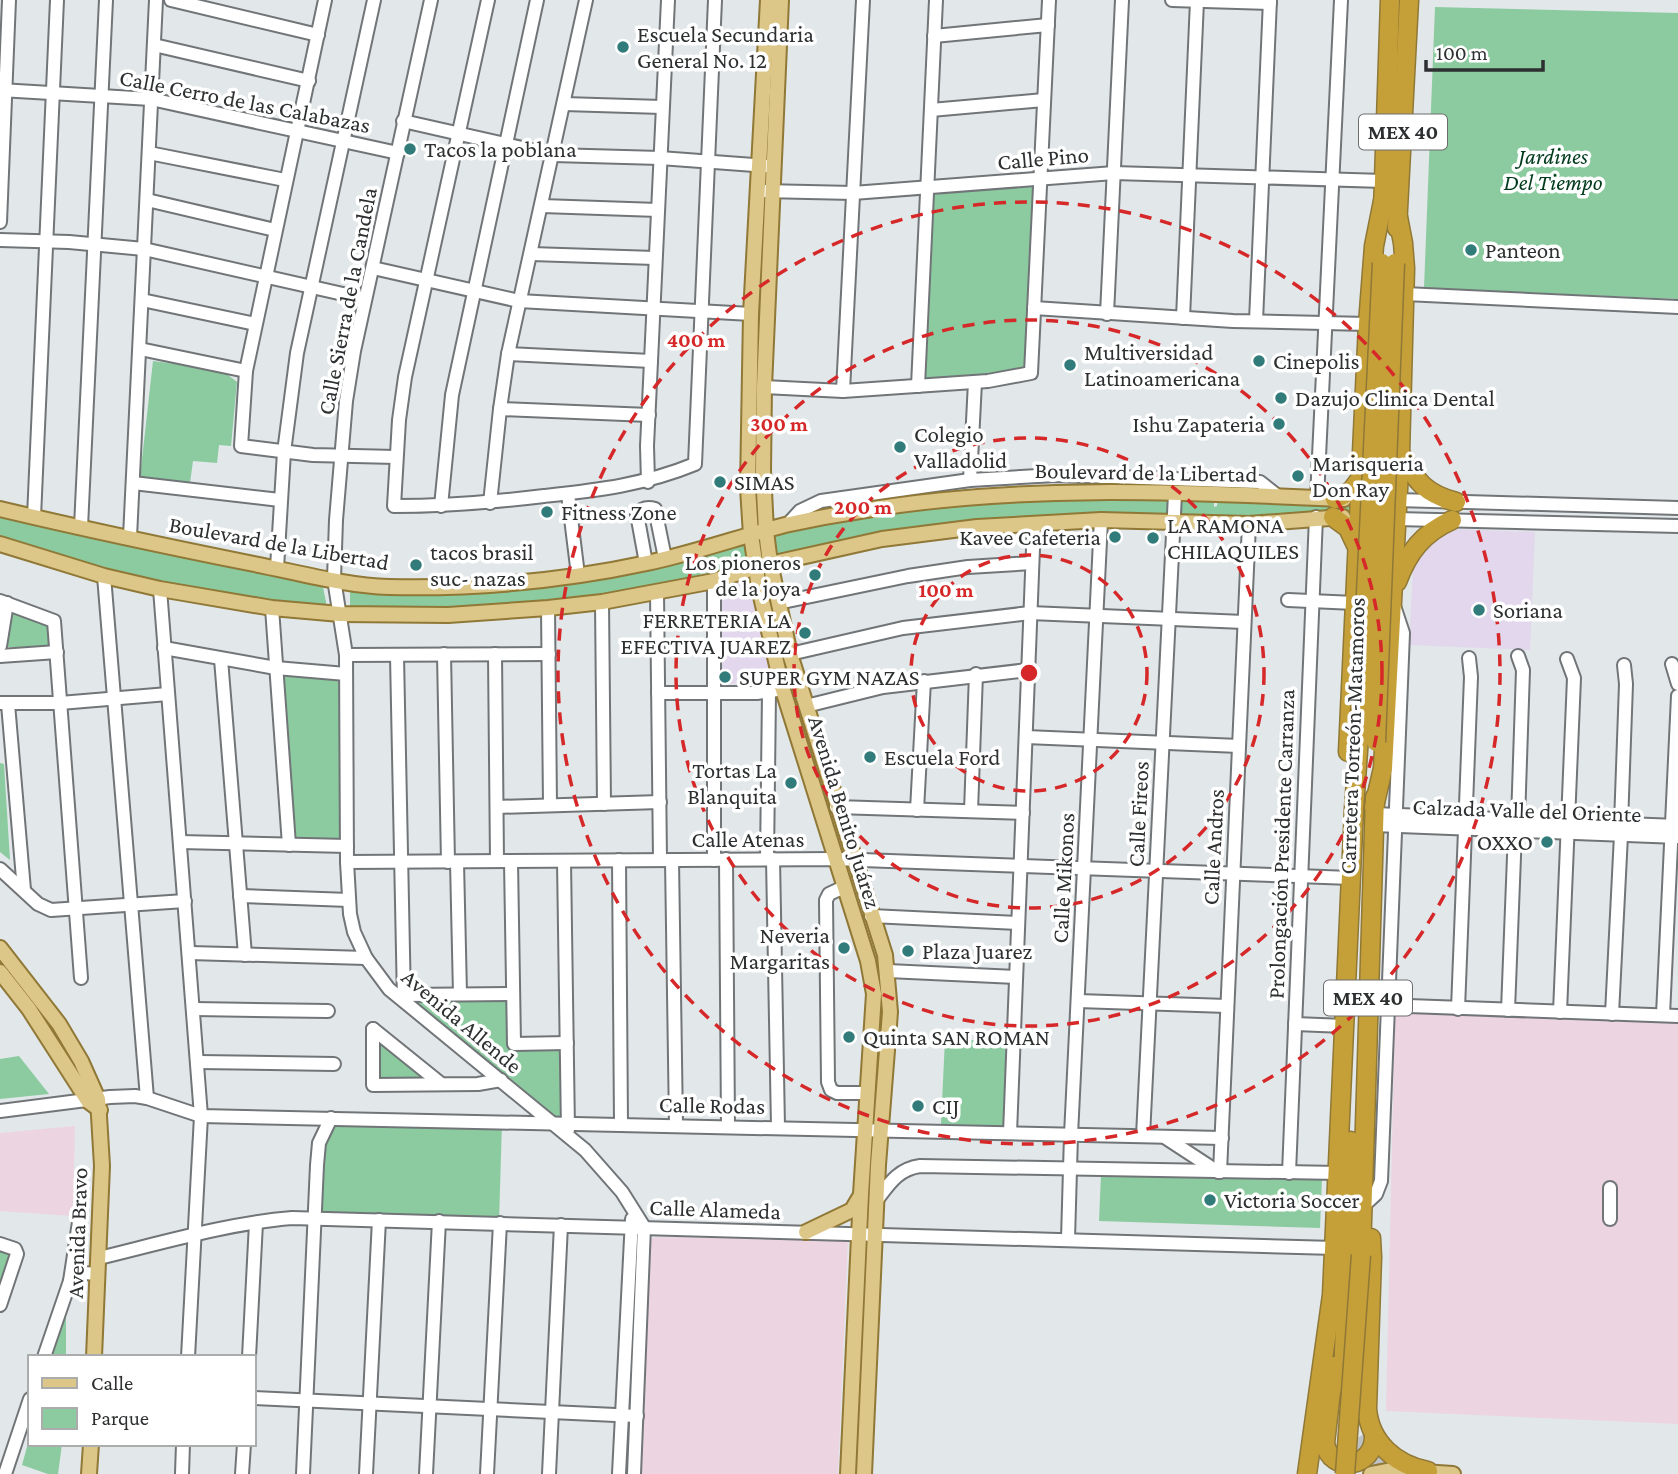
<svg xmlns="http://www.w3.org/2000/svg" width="1678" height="1474" font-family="'Crimson Pro',serif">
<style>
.commercial{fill:#e2d7ec}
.industrial{fill:#ecd5e0}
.green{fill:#8bcb9f}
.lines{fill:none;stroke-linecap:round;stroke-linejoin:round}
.highway-tunnel{stroke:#bec2c5;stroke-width:18;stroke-dasharray:18 9;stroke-linecap:butt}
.minor-casing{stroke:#717578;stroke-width:16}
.major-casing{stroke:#907836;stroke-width:18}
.highway-casing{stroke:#907836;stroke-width:21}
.minor{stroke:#fff;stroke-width:12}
.major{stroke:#dcc688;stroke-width:14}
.highway{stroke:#c5a039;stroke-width:18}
.highway-bridge-casing{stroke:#907836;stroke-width:21;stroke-linecap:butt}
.highway-bridge{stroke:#c5a039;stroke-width:18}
.ring{fill:none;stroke:#d62828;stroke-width:3.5;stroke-dasharray:12 9}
.poi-dot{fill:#327b7b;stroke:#fff;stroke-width:2.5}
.labels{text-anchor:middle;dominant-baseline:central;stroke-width:7;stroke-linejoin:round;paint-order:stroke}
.shield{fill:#fff;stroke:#6c6d6e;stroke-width:2}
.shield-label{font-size:21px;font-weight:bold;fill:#2d2f30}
.poi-label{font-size:23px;fill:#2d2f30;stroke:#fff;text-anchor:start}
.street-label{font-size:23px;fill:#2d2f30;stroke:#fff}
.park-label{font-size:23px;font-style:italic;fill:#003a1c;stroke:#fff}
.centre{fill:#d62828;stroke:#fff;stroke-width:3.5}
.ring-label{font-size:21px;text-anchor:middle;font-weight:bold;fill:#d62828;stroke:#fff;stroke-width:7;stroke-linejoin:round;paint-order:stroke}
</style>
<rect width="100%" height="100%" fill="#e2e7ea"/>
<g class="commercial">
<polygon points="1453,529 1535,532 1530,650 1409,645 1413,569 1419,550 1426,542"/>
<polygon points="747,576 773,683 716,684 717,586"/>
</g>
<g class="industrial">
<polygon points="1395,1007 1678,1017 1678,1424 1386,1411"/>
<polygon points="75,1126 73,1216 0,1211 0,1133"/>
<polygon points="656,1237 848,1239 838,1474 640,1474 650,1239"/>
</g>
<g class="green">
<polygon points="1435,7 1678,13 1678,299 1424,288"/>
<polygon points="1034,182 1026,370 922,382 932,195"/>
<polygon points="153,361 222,370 237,382 231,446 219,445 217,463 193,461 190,483 140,477"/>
<polygon points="1095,497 1214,500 1214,507 1217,506 1218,497 1355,503 1356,514 1228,519 1212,515 1073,516 776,557 773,535 850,518 949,502"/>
<path d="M 0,513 L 322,582 L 327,607 C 215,595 106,573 0,538 Z"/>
<path d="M 747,543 L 749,563 C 688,578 627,592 565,600 C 493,609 422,609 350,610 L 350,590 L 416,592 L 470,589 Z"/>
<polygon points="9,610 49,625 52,647 4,647"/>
<polygon points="278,670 341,676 344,843 292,843"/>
<polygon points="0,763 4,764 10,860 0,852"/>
<polygon points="514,993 517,1046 565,1046 566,1121 559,1119 408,999"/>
<polygon points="374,1031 438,1082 374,1084"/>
<polygon points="945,1039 1006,1042 1003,1127 941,1124"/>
<polygon points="19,1056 49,1094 0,1099 0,1059"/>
<polygon points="332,1119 502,1122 499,1222 317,1218 320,1144"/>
<polygon points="1101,1175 1322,1178 1320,1228 1099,1221"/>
<polygon points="0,1248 11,1254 0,1290"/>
<polygon points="66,1313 66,1357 52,1357"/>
<polygon points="30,1436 30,1444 62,1444 58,1474 48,1474 22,1465"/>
</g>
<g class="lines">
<polyline class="highway-tunnel" points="1345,1414 1376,1463 1388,1474"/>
<defs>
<g id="minor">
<polyline points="171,0 318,35"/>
<polyline points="325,0 246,371 241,446 313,455 396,457"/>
<polyline points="431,0 354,351 346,401 336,520 334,579 346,655 347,862 350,914 354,932 366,958 389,989 585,1150 622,1192 644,1227 634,1474"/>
<path d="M 488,0 L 405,377 L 399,420 L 394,506 C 445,506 494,502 544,496 C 598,490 644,485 695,464 L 715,0"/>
<polyline points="1172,0 1270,3"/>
<polyline points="934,36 1048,25"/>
<polyline points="154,45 309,81"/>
<polyline points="0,90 151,99 398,153"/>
<polyline points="564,104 662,107"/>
<polyline points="931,110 1044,100"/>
<polyline points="403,121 553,155 660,158 766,166"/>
<polyline points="149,153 285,180"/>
<polyline points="763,191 853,193 1114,173 1384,181"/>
<polyline points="147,200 275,230"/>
<polyline points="542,206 658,210"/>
<polyline points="0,222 9,0"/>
<polyline points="0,240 69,242 144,249 365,299"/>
<polyline points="531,254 655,258"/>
<polyline points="373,268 519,301 751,314"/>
<polyline points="1405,294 1678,307"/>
<polyline points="142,300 255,324"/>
<polyline points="1034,308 1233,321 1368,324"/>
<polyline points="1107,314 1122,0"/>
<polyline points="1183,318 1197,1"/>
<polyline points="1256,321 1270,0"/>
<polyline points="140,349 246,371"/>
<polyline points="508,354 651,361"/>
<polyline points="918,386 936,0"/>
<polyline points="764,387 843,391 988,381 1031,373 1049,0"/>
<polyline points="843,391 863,0"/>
<polyline points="500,409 649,415"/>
<polyline points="970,480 975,382"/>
<polyline points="648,482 647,446 668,0"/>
<polyline points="133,483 280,500"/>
<polyline points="568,494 578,575"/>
<polyline points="1317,498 1341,0"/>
<polyline points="1397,500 1678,508"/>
<polyline points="490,503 500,409 508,354 586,0"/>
<polyline points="441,506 452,395 537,0"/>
<polyline points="34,517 57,0"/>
<polyline points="1397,519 1678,526"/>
<polyline points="788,524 800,511 821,501 970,480 1055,475 1260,482 1279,497"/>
<polyline points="81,527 106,0"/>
<polyline points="130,537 156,0"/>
<path d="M 646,563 L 637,514 C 642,508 648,507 655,509 L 665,558"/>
<polyline points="277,568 284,452 297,353 374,0"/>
<polyline points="104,576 147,1098"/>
<polyline points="714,581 714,860"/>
<polyline points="160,589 201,1116 188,1357"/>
<polyline points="657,592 660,860"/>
<polyline points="1288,600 1355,603"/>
<polyline points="0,601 54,621 81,978"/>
<polyline points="602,602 604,804"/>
<polyline points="778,603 908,576 968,567 1032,563"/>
<polyline points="272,608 289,845"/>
<polyline points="548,608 550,805"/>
<polyline points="0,646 7,603"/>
<polyline points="164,648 276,668 346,674"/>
<polyline points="444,654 448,862"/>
<polyline points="495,654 497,861"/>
<polyline points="790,654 903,628 1030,613 1244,622"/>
<polyline points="346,655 549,654"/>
<polyline points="0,656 57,652"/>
<polyline points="397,656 404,1001"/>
<polyline points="1518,656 1523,670 1518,820"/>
<polyline points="221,659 245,955"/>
<polyline points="1672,664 1678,684"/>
<polyline points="658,693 757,693 777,690"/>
<polyline points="1,703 60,703 168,694"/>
<polyline points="8,704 24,890"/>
<polyline points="806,706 883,687 1028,670"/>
<polyline points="1026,737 1239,746"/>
<polyline points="497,807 660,802"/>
<polyline points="836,807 1023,813"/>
<polyline points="917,810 924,681"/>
<polyline points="971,811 976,674"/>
<polyline points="1374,814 1678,826"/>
<polyline points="1621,824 1626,684 1624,665"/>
<polyline points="1374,825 1678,837"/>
<polyline points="180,842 347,846"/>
<polyline points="726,859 728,1126"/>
<polyline points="767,859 769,693"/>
<polyline points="773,859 778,1127"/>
<polyline points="619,860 621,1124"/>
<polyline points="672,860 676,1125"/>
<polyline points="511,861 514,1044 567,1043"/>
<polyline points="564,861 568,1130"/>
<polyline points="347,862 835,859 1351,878"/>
<polyline points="457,862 460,994"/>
<polyline points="0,869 38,904 51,910 185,901"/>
<polyline points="844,887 829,894 826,900 828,1082 831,1090 837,1093 868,1093"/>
<polyline points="240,896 349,900"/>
<polyline points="871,916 1018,923"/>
<polyline points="190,953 366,958"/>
<polyline points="888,971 1016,977"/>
<polyline points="404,995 513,994"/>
<polyline points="1078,1001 1227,1006"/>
<polyline points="1381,1005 1678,1016"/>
<polyline points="194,1009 328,1011"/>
<polyline points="1458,1009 1471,677 1469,658"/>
<polyline points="1508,1010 1515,831"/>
<polyline points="1560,1012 1574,678 1567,659"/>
<polyline points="1612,1014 1621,835"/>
<polyline points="1663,1015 1678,696"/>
<polyline points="1295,1024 1345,1026"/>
<polyline points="373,1029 373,1085 478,1084 501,1080"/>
<polyline points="373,1029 440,1083"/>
<polyline points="198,1062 334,1064"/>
<polyline points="0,1111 110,1097 135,1096 147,1098 201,1116 1222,1138"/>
<polyline points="1010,1133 1034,523"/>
<polyline points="1143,1136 1175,494"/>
<polyline points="1166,1138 1218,1172"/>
<polyline points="1220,1172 1249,524"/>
<polyline points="1289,1173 1316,517"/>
<polyline points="1610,1188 1610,1219"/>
<path d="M 876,1201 C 889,1184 898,1169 920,1166 L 1339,1173"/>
<polyline points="1363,1206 1376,1194 1381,1181 1403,633 1394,606"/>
<polyline points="1068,1239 1071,1135 1101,520"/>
<polyline points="0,1244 15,1249 17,1254 0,1305"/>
<path d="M 99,1258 C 161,1243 229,1223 292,1218 L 1335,1248"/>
<polyline points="70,1281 79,1222"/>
<polyline points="44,1357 70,1281 84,1273 98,1274"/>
<polyline points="249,1357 256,1223"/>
<polyline points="254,1398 637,1416"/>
<polyline points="5,1474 30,1399"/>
<polyline points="182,1474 183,1444"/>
<polyline points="242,1474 244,1444"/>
<polyline points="303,1474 317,1165 319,1143 331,1118"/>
<polyline points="366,1474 379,1220"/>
<polyline points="426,1474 439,1221"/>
<polyline points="487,1474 500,1223"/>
<polyline points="549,1474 561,1225"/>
<polyline points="619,1474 632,1219"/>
</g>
<g id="major">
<polyline points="768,0 751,314 748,488 751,535 759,588 782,687 868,961 874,994 861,1194 848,1474"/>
<polyline points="781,0 764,387 763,471 766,531 770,563 790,654 885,955 890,1012 878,1165 864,1474"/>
<path d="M 0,509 C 84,529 169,547 254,564 C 296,572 346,586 389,587 C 475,589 563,581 647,563 C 694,553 739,537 785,525 C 812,519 839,514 866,510 C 1024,484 1184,492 1344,499"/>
<polyline points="0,544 104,576 160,589 272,608 340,614 448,615 548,608 602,602 714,581 756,567 882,539 977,527 1101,520 1249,524 1343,517"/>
<polyline points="0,948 59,1024 81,1061 98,1099 102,1166 94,1357"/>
<polyline points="0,972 29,1009 88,1101 100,1110"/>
<polyline points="806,1232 852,1210 861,1195"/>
<polyline points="89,1474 91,1444"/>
<polyline points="1371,1474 1391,1470 1453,1474"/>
</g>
<g id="highway">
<polyline points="1383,210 1390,0"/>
<polyline points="1397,228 1409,0"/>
<path d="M 1400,453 C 1417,481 1423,493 1456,502"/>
<polyline points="1335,499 1351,491 1360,479"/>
<polyline points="1333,517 1348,528 1356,545"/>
<path d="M 1397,582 C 1408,552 1423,533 1452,520"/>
<polyline points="1348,752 1368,324 1374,246 1383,201"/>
<polyline points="1374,807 1383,768 1400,453 1405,268 1403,243 1398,217"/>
<path d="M 1371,1238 L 1372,1257 L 1367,1409 C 1370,1443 1396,1465 1428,1471"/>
<polyline points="1361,1255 1375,797"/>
<path d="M 1334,1366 L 1325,1443 C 1330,1474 1375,1469 1374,1435"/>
<polyline points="1343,1383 1351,1141"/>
<polyline points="1307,1474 1332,1295 1354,809 1359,737"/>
</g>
</defs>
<use href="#minor" class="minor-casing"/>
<use href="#major" class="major-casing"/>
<use href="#highway" class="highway-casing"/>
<use href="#minor" class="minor"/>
<use href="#major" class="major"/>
<use href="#highway" class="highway"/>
<defs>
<g id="highway-bridge">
<polyline points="1359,737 1382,263"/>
<polyline points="1376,742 1395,263"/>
<polyline points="1345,1474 1361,1255"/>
</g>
</defs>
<use href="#highway-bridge" class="highway-bridge-casing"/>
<use href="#highway-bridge" class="highway-bridge"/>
</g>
<g class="ring">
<circle cx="1029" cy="673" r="118"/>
<circle cx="1029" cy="673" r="235"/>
<circle cx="1029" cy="673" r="353"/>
<circle cx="1029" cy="673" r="471"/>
</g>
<g class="poi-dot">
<circle cx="623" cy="47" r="7"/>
<circle cx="410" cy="149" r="7"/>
<circle cx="1471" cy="250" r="7"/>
<circle cx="1259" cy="361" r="7"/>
<circle cx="1070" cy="365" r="7"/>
<circle cx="1281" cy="398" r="7"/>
<circle cx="1279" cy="424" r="7"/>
<circle cx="900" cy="447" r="7"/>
<circle cx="1298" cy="476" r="7"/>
<circle cx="720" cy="482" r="7"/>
<circle cx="547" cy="512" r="7"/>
<circle cx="1115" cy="537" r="7"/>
<circle cx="1153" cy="538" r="7"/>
<circle cx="416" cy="565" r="7"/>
<circle cx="815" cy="575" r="7"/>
<circle cx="1479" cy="610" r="7"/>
<circle cx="805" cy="633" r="7"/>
<circle cx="725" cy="677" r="7"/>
<circle cx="870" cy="757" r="7"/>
<circle cx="791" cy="783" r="7"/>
<circle cx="1547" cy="842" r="7"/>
<circle cx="844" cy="948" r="7"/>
<circle cx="908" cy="951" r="7"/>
<circle cx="849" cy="1037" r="7"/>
<circle cx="918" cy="1106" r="7"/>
<circle cx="1210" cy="1200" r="7"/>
</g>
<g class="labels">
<g class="shield">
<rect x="1359" y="114.5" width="88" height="35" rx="5"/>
<rect x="1324" y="980.5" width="88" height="35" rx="5"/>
</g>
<g class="shield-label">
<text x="1403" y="132">MEX 40</text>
<text x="1368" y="998">MEX 40</text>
</g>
<g class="poi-label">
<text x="637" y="34">Escuela Secundaria<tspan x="637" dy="26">General No. 12</tspan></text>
<text x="424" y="149">Tacos la poblana</text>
<text x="1485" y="250">Panteon</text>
<text x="1084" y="352">Multiversidad<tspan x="1084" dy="26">Latinoamericana</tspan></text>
<text x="1273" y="361">Cinepolis</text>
<text x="1295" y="398">Dazujo Clinica Dental</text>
<text x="1265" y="424" text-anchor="end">Ishu Zapateria</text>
<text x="914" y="434">Colegio<tspan x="914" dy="26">Valladolid</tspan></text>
<text x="1312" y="463">Marisqueria<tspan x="1312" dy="26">Don Ray</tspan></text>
<text x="734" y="482">SIMAS</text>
<text x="561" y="512">Fitness Zone</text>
<text x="1167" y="525">LA RAMONA<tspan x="1167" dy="26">CHILAQUILES</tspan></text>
<text x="1101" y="537" text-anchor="end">Kavee Cafeteria</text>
<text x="430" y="552">tacos brasil<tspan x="430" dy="26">suc- nazas</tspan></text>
<text x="801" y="562" text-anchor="end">Los pioneros<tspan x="801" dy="26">de la joya</tspan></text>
<text x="1493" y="610">Soriana</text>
<text x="791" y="620" text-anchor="end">FERRETERIA LA<tspan x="791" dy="26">EFECTIVA JUAREZ</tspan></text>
<text x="739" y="677">SUPER GYM NAZAS</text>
<text x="884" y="757">Escuela Ford</text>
<text x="777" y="770" text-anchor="end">Tortas La<tspan x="777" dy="26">Blanquita</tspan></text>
<text x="1533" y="842" text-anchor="end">OXXO</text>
<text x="830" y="935" text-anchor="end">Neveria<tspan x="830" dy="26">Margaritas</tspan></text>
<text x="922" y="951">Plaza Juarez</text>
<text x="863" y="1037">Quinta SAN ROMAN</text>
<text x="932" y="1106">CIJ</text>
<text x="1224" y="1200">Victoria Soccer</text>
</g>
<g class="street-label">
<text transform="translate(245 101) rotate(11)">Calle Cerro de las Calabazas</text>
<text transform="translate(1043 158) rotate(-5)">Calle Pino</text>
<text transform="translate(347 301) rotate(-79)">Calle Sierra de la Candela</text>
<text transform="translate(1146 472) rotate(1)">Boulevard de la Libertad</text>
<text transform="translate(279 543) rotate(10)">Boulevard de la Libertad</text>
<text transform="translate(1352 736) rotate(-88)">Carretera Torreón-Matamoros</text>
<text transform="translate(1527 810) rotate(2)">Calzada Valle del Oriente</text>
<text transform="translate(845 812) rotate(73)">Avenida Benito Juárez</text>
<text transform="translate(1138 814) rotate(-87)">Calle Fireos</text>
<text x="748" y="839">Calle Atenas</text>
<text transform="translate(1281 844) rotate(-88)">Prolongación Presidente Carranza</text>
<text transform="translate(1213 847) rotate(-87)">Calle Andros</text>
<text transform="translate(1063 878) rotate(-87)">Calle Mikonos</text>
<text transform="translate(462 1021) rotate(40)">Avenida Allende</text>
<text transform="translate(712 1105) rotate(1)">Calle Rodas</text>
<text transform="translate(715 1209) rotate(2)">Calle Alameda</text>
<text transform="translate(77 1233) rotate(-88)">Avenida Bravo</text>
</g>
<g class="park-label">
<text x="1553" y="156">Jardines<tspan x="1553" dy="26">Del Tiempo</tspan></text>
</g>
</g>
<circle cx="1029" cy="673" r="10" class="centre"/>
<g class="ring-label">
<text x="696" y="347">400 m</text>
<text x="779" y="431">300 m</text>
<text x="863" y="514">200 m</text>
<text x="946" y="597">100 m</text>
</g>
<rect x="28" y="1355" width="228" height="91" fill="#ffffff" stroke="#abacac" stroke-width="2"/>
<rect x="42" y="1378" width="35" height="10" fill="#dcc688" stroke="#abacac" stroke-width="2"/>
<text x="91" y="1390" font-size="21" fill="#2d2f30">Calle</text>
<rect x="42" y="1408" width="35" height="21" fill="#8bcb9f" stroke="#abacac" stroke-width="2"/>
<text x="91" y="1425" font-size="21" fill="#2d2f30">Parque</text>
<path d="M1426 60v10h117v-10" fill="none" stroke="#2d2f30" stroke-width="3.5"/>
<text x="1436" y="60" font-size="21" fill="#2d2f30" stroke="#ffffff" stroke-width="5" paint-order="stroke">100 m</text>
</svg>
